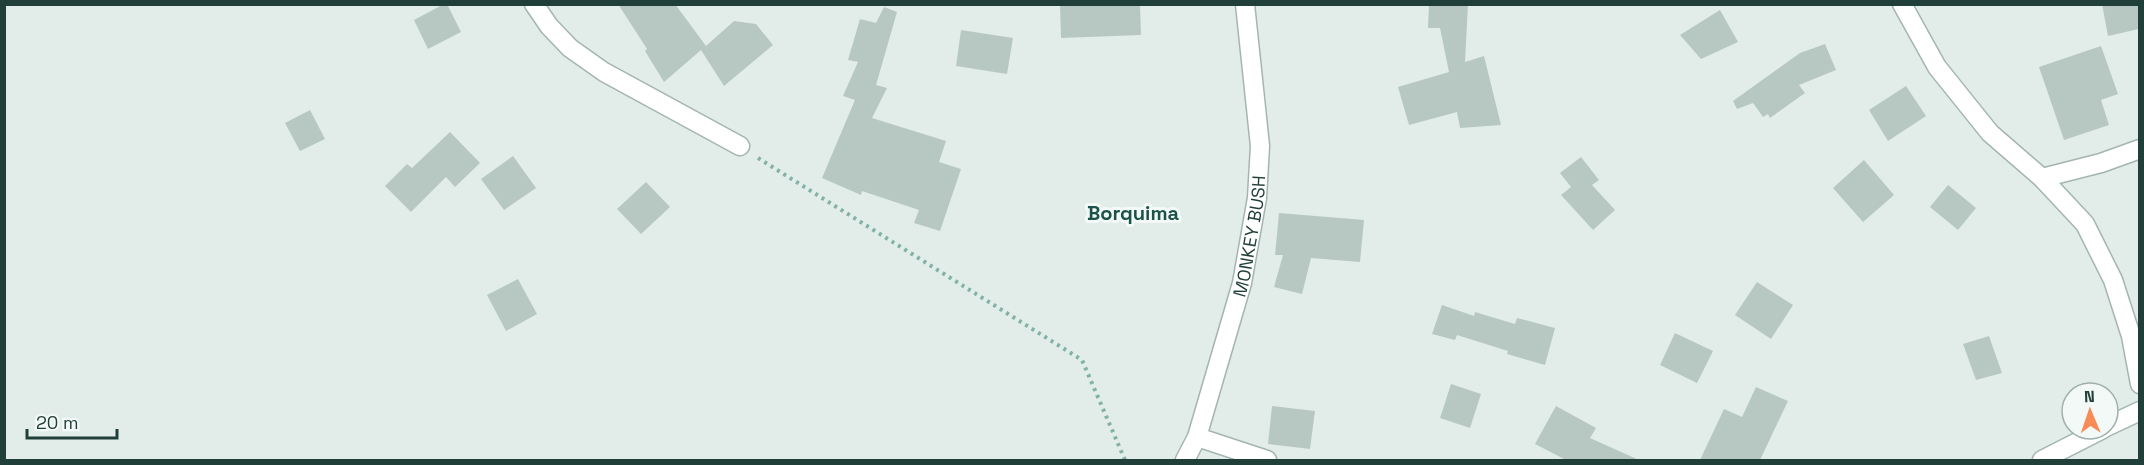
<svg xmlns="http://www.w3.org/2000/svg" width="2144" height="465" font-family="'Space Grotesk',sans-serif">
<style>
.building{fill:#b7c8c2}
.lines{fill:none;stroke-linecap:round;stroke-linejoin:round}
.street-casing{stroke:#a4b5b1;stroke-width:21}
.path{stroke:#82b2a7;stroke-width:4;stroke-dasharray:3 4.5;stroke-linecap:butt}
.street{stroke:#fff;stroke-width:18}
.labels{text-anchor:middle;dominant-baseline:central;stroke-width:6;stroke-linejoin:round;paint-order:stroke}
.street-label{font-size:18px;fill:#213f39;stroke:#f3f9f7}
.neighbourhood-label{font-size:20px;font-weight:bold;fill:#1c5249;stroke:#f3f9f7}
</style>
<rect width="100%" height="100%" fill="#e2ede9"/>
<g class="building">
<polygon points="444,4 447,4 461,32 428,49 414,20"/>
<polygon points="618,4 675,4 706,46 734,21 756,24 773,45 724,86 701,50 664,82 645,51 647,49"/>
<polygon points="1060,4 1140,4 1141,35 1061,38"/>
<polygon points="1429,4 1468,4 1465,62 1484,56 1501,125 1460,128 1457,112 1409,125 1398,87 1449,72 1440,28 1428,28"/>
<polygon points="2102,4 2139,4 2139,29 2108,36"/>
<polygon points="884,7 897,12 876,85 887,88 872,118 946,141 939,162 961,169 940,231 914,223 919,210 862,191 861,195 822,178 855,100 843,96 858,62 848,60 860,19 876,23"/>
<polygon points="1720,10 1738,42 1701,59 1680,35"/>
<polygon points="961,30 1013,38 1007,74 956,66"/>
<polygon points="1825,44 1836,70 1799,85 1805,93 1770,118 1768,114 1763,117 1753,103 1737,109 1733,101 1800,53"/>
<polygon points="2101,46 2118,94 2101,100 2109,125 2064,140 2039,67"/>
<polygon points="1906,86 1926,116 1888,141 1869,110"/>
<polygon points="310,110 325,139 300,151 285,123"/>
<polygon points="450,132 480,163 455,187 446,177 411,212 385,186 407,164 412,168"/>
<polygon points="513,156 536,188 504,210 481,179"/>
<polygon points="1581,157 1599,180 1592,185 1615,210 1593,230 1561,195 1571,187 1560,173"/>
<polygon points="1864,160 1894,195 1863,222 1833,188"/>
<polygon points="646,182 670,207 641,234 617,209"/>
<polygon points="1948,185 1976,208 1958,230 1930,207"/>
<polygon points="1279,213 1364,220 1360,262 1311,258 1302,294 1274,287 1283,255 1275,255"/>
<polygon points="518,279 537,314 506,331 487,295"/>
<polygon points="1757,282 1793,305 1771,339 1735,315"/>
<polygon points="1442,305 1474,316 1475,312 1515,324 1517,318 1555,328 1545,365 1507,354 1508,351 1457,335 1455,340 1432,334"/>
<polygon points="1675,333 1713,351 1697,383 1660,365"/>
<polygon points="1989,336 2002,373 1976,380 1963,344"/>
<polygon points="1451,384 1481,394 1470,428 1440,418"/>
<polygon points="1756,387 1788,401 1760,460 1700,460 1724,409 1742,417"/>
<polygon points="1272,406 1315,411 1310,449 1268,444"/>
<polygon points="1556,406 1596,428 1590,438 1639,460 1566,460 1535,444"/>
</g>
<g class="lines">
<defs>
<g id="street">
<polyline points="534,4 549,26 570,48 604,72 740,146"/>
<polyline points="1902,4 1937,67 1990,133 2042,178 2085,224 2113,280 2131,336 2140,384"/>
<polyline points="2042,178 2101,163 2140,149"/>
<polyline points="2108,426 2140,411"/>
<polyline points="1197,437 1267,460"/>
<path id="s1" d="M 1185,460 L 1197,437 L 1242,283 L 1257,198 L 1260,146 L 1245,4"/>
<polyline points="2042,460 2103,429"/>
</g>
</defs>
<use href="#street" class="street-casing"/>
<polyline class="path" points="758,158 1082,360 1125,460"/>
<use href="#street" class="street"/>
</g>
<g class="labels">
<g class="street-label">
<text stroke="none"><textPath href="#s1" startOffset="234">MONKEY BUSH</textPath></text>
</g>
<g class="neighbourhood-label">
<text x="1133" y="213">Borquima</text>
</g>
</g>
<rect width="2144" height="465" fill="none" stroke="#213f39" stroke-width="12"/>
<g transform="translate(2090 411) rotate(358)"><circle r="28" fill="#f3f9f7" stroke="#9fafab" stroke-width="1.5"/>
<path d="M0-4.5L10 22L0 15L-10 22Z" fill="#f78c57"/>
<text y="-9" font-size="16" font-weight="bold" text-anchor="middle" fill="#213f39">N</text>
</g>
<path d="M27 429v9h90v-9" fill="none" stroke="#213f39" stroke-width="3"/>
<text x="36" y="429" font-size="18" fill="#213f39" stroke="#f3f9f7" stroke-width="4.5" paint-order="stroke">20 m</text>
</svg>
